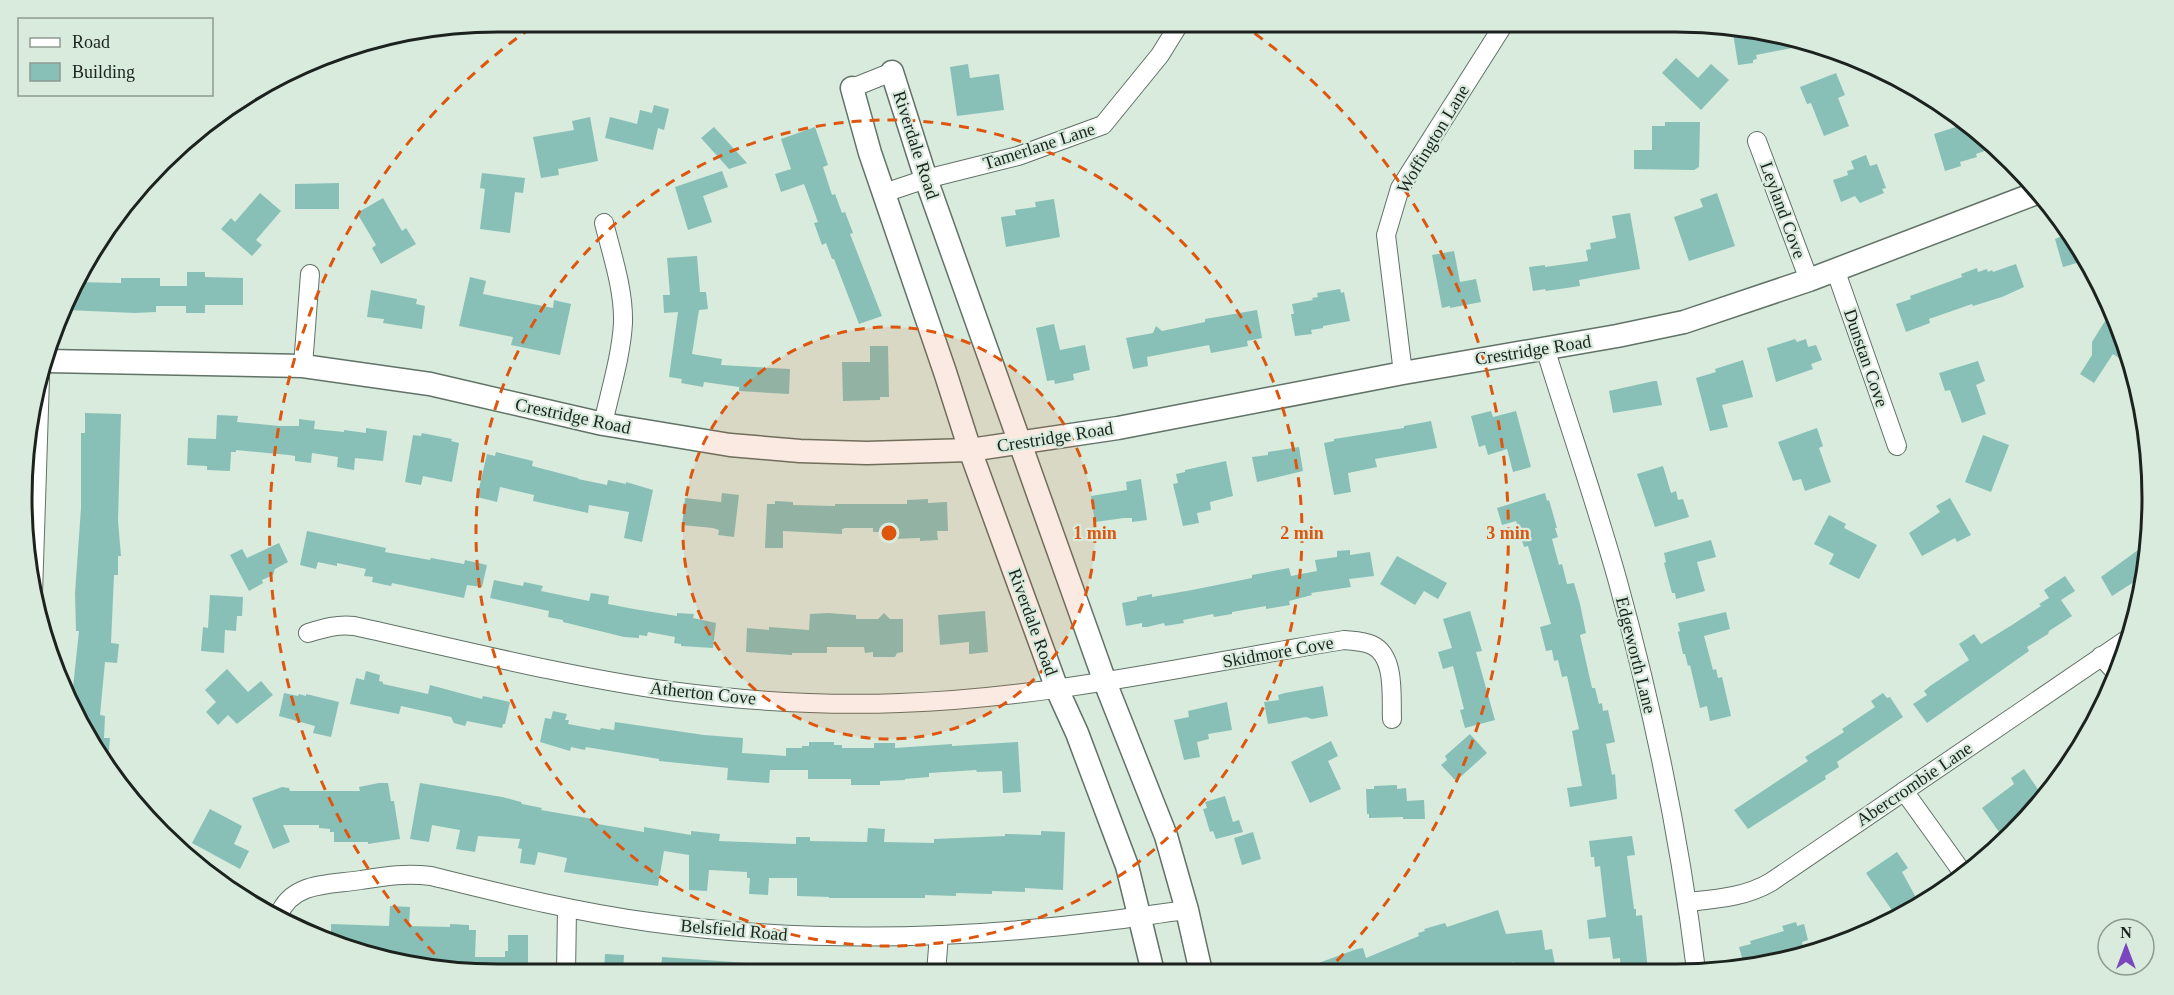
<svg xmlns="http://www.w3.org/2000/svg" width="2174" height="995" font-family="'Times New Roman',serif">
<style>
.building{fill:#88c0b8}
.lines{fill:none;stroke-linecap:round;stroke-linejoin:round}
.minor-casing{stroke:#617266;stroke-width:20}
.tertiary-casing{stroke:#617266;stroke-width:25}
.minor{stroke:#fff;stroke-width:18}
.tertiary{stroke:#fff;stroke-width:22}
.ring{fill:none;stroke:#de560d;stroke-width:3;stroke-dasharray:10 8}
.labels{text-anchor:middle;dominant-baseline:central;stroke-width:4.5;stroke-linejoin:round;paint-order:stroke}
.street-label{font-size:18px;fill:#1c231e;stroke:#d8ebdd}
.rim{fill:none;stroke:#1c231e;stroke-width:3}
.centre{fill:#de560d;stroke:#d8ebdd;stroke-width:3}
.ring-label{font-size:18px;text-anchor:middle;font-weight:bold;fill:#de560d;stroke:#d8ebdd;stroke-width:4.5;stroke-linejoin:round;paint-order:stroke}
</style>
<rect width="100%" height="100%" fill="#d8ebdd"/>
<g class="building">
<polygon points="1732,26 1770,30 1791,37 1792,48 1756,55 1757,59 1753,60 1753,63 1738,65"/>
<polygon points="1676,58 1698,78 1711,64 1729,80 1701,110 1662,73"/>
<polygon points="968,64 970,78 999,74 1004,110 957,116 950,67"/>
<polygon points="1836,73 1845,95 1838,98 1849,126 1824,136 1811,103 1807,104 1800,87"/>
<polygon points="654,105 669,109 664,130 658,128 653,150 605,138 610,117 637,124 640,110 652,113"/>
<polygon points="590,117 598,161 558,169 559,175 541,178 533,137 574,130 572,121"/>
<polygon points="1665,122 1700,122 1699,167 1694,170 1634,169 1634,150 1652,150 1652,126 1665,126"/>
<polygon points="1968,123 1987,139 1990,149 1976,154 1977,157 1960,162 1961,166 1945,171 1934,134"/>
<polygon points="714,127 747,163 729,169 701,138"/>
<polygon points="815,127 828,165 823,167 832,195 835,194 842,213 845,212 853,233 850,234 882,316 859,324 834,259 832,259 826,243 822,245 814,223 818,222 804,184 781,192 775,174 791,169 781,139"/>
<polygon points="1866,155 1870,166 1877,164 1886,188 1882,189 1884,193 1860,203 1855,196 1841,202 1833,180 1848,175 1847,171 1854,169 1851,161"/>
<polygon points="722,171 728,187 703,196 712,222 688,230 675,187"/>
<polygon points="482,173 525,178 523,193 515,192 510,233 480,229 485,189 480,188"/>
<polygon points="339,183 339,209 295,209 295,184"/>
<polygon points="260,193 281,211 256,240 262,245 252,256 221,229 231,218 235,222"/>
<polygon points="1717,193 1735,246 1689,261 1674,217 1703,207 1700,199"/>
<polygon points="383,198 402,231 406,228 416,244 381,264 372,248 376,245 357,213"/>
<polygon points="1054,199 1060,237 1006,247 1001,217 1016,215 1015,210 1036,207 1035,202"/>
<polygon points="1630,213 1640,269 1579,280 1580,286 1546,291 1545,289 1533,291 1529,267 1545,265 1545,267 1588,261 1586,250 1591,249 1590,243 1616,238 1612,216"/>
<polygon points="2072,232 2087,260 2063,267 2055,239"/>
<polygon points="1454,251 1460,282 1476,279 1481,302 1450,308 1450,306 1442,308 1432,255"/>
<polygon points="697,256 700,292 706,292 708,309 699,310 692,354 722,359 721,365 790,369 789,394 739,391 739,387 704,382 703,387 681,383 682,379 669,377 678,312 664,313 663,295 670,295 667,258"/>
<polygon points="2016,264 2024,287 2002,297 1973,306 1972,304 1929,319 1930,323 1906,332 1896,304 1911,299 1910,296 1962,277 1961,274 1977,268 1978,272 1987,269 1988,272 1992,270 1993,272"/>
<polygon points="187,272 205,272 205,277 243,278 243,305 205,305 205,313 186,313 186,306 156,306 156,312 135,313 66,310 76,282 121,283 121,278 160,278 160,286 187,286"/>
<polygon points="470,277 486,281 483,294 553,308 554,300 571,304 560,355 511,345 513,337 459,326"/>
<polygon points="1340,289 1341,293 1344,292 1350,321 1323,326 1323,328 1311,330 1312,334 1295,336 1291,314 1294,314 1292,304 1313,300 1312,298 1318,297 1317,293"/>
<polygon points="371,290 417,299 416,304 425,306 422,329 383,323 384,319 367,317"/>
<polygon points="1257,310 1262,338 1247,341 1248,346 1211,353 1209,345 1147,357 1148,366 1133,369 1126,338 1153,333 1156,326 1162,331 1205,322 1205,319"/>
<polygon points="2105,321 2121,329 2132,367 2113,354 2094,383 2080,374 2092,355 2092,342"/>
<polygon points="1054,324 1060,350 1085,345 1090,370 1073,374 1074,380 1055,384 1054,380 1047,381 1036,328"/>
<polygon points="1795,339 1797,342 1806,339 1808,347 1816,345 1822,360 1811,364 1813,369 1776,382 1767,348"/>
<polygon points="870,346 888,346 889,397 880,397 880,400 843,401 842,362 870,362"/>
<polygon points="1743,360 1753,397 1722,405 1728,427 1710,431 1696,378 1716,372 1715,369"/>
<polygon points="1978,361 1985,381 1976,385 1986,414 1962,423 1950,390 1945,391 1939,373"/>
<polygon points="1654,381 1657,381 1662,405 1613,413 1609,391"/>
<polygon points="1491,411 1493,417 1516,411 1531,467 1513,472 1507,449 1488,455 1485,445 1479,447 1471,416"/>
<polygon points="85,413 121,414 118,521 121,556 118,556 118,575 114,575 111,643 119,644 117,663 105,662 100,715 105,716 104,738 110,738 108,763 85,735 71,706 79,631 76,631 75,593 81,508 81,433 85,433"/>
<polygon points="217,415 238,416 237,422 279,426 299,426 299,419 315,421 314,429 344,432 344,430 366,433 366,428 387,431 383,461 355,458 354,470 337,467 338,457 312,453 311,463 295,461 295,456 289,455 236,450 236,452 231,452 230,471 207,470 207,466 187,465 188,438 216,439"/>
<polygon points="1431,421 1437,448 1375,459 1377,467 1348,473 1351,492 1334,495 1324,443 1334,441 1334,439 1404,428 1404,426"/>
<polygon points="1817,428 1823,446 1819,448 1831,482 1805,491 1801,479 1793,481 1778,442"/>
<polygon points="422,433 452,439 451,441 459,443 452,482 423,476 421,485 405,482 413,435 421,436"/>
<polygon points="1983,435 2009,445 1991,492 1965,482"/>
<polygon points="1299,447 1303,471 1257,482 1252,457 1268,455 1268,452"/>
<polygon points="496,452 533,461 532,466 578,478 578,479 607,485 608,480 626,484 626,482 653,490 642,542 624,538 629,512 589,505 588,513 533,501 534,495 500,487 497,502 477,497 487,454 495,456"/>
<polygon points="1226,461 1233,496 1210,502 1211,510 1197,513 1199,523 1183,526 1173,484 1178,483 1176,474 1185,472 1185,470"/>
<polygon points="1663,466 1671,493 1676,491 1678,500 1683,499 1689,517 1655,527 1637,474"/>
<polygon points="1141,479 1147,520 1132,522 1132,518 1124,518 1095,522 1091,496 1127,490 1126,482"/>
<polygon points="722,493 739,495 734,537 718,535 719,530 713,528 682,525 685,498 721,502"/>
<polygon points="1545,493 1547,501 1549,500 1557,528 1555,528 1558,537 1552,539 1559,565 1562,564 1567,584 1574,583 1580,604 1586,633 1580,635 1592,688 1595,688 1599,704 1602,703 1603,711 1608,710 1615,742 1606,744 1612,775 1615,774 1617,799 1570,807 1567,788 1582,786 1572,731 1579,729 1567,676 1562,677 1558,660 1554,661 1552,650 1546,651 1540,627 1551,624 1528,546 1524,547 1516,521 1502,525 1497,508"/>
<polygon points="1950,498 1971,535 1957,542 1955,538 1922,556 1909,533 1940,512 1936,506"/>
<polygon points="928,499 928,503 947,502 948,531 937,531 938,540 920,541 920,538 892,539 892,532 873,532 873,528 845,528 842,529 842,534 783,531 783,548 765,548 767,504 775,504 775,501 793,502 793,505 835,506 835,504 907,504 907,500"/>
<polygon points="1829,515 1846,524 1844,528 1877,545 1859,579 1829,564 1834,554 1814,544"/>
<polygon points="307,531 386,548 385,552 430,560 431,558 464,564 465,560 487,565 482,587 467,585 464,598 392,583 391,586 372,582 373,577 364,576 366,569 337,563 337,566 318,562 316,569 300,565"/>
<polygon points="1711,540 1716,557 1697,562 1705,591 1676,599 1675,593 1672,593 1664,563 1666,562 1664,553"/>
<polygon points="279,543 288,562 275,569 273,575 262,580 263,583 249,591 230,555 242,549 247,558"/>
<polygon points="1350,550 1350,555 1370,552 1374,576 1349,579 1351,587 1311,593 1312,595 1289,601 1290,605 1266,609 1266,606 1232,612 1232,614 1214,617 1213,614 1183,620 1184,623 1165,626 1164,623 1147,627 1142,627 1142,623 1126,626 1122,603 1137,600 1137,597 1152,594 1152,597 1192,590 1252,578 1252,575 1289,568 1291,576 1317,571 1315,560 1337,557 1337,551"/>
<polygon points="2138,550 2147,563 2144,591 2137,580 2112,596 2101,577"/>
<polygon points="1397,556 1447,583 1438,599 1424,591 1415,605 1380,584"/>
<polygon points="2065,576 2075,591 2061,600 2072,616 2049,631 2048,634 2027,647 2029,651 1927,723 1913,704 1927,695 1924,691 1930,686 1969,660 1959,644 1974,634 1981,644 2012,625 2041,606 2039,604 2049,598 2044,590"/>
<polygon points="494,580 523,586 524,582 543,586 541,591 589,601 591,593 609,596 608,604 634,609 677,616 677,613 694,614 693,618 716,623 713,648 681,646 681,644 674,643 675,637 648,632 647,636 639,635 639,638 624,637 563,622 563,620 548,617 549,611 490,598"/>
<polygon points="210,595 243,597 242,616 237,616 236,631 225,630 224,653 201,651 203,627 208,628"/>
<polygon points="985,611 988,652 969,654 969,642 940,645 938,615"/>
<polygon points="1470,611 1482,651 1476,652 1495,720 1465,728 1460,710 1464,709 1453,666 1443,669 1438,652 1452,648 1443,619"/>
<polygon points="1726,612 1730,629 1704,636 1713,670 1716,669 1718,678 1722,677 1731,716 1710,721 1707,706 1700,708 1690,665 1688,666 1685,654 1683,654 1678,632 1680,631 1678,623"/>
<polygon points="828,613 856,615 856,619 878,619 884,613 890,619 903,619 903,652 897,653 895,657 873,657 873,652 865,653 864,647 827,647 827,653 792,653 792,655 746,652 747,628 769,630 769,627 809,630 810,614"/>
<polygon points="227,669 248,692 261,681 273,695 237,724 228,715 218,725 206,712 216,702 205,690"/>
<polygon points="366,671 380,675 379,681 383,682 383,684 428,694 430,685 482,699 483,696 510,702 505,724 503,724 502,728 467,721 465,726 454,723 451,717 401,706 399,714 350,704 356,678 364,680"/>
<polygon points="1323,686 1328,716 1312,719 1306,717 1268,724 1264,702 1279,700 1278,695 1285,693"/>
<polygon points="284,693 298,696 299,694 306,696 306,694 339,702 331,737 313,733 315,726 279,716"/>
<polygon points="1883,693 1887,698 1890,697 1903,717 1837,762 1839,767 1825,776 1826,779 1748,829 1734,810 1808,761 1805,757 1844,732 1842,729 1875,707 1871,701"/>
<polygon points="1227,702 1232,730 1208,734 1209,739 1197,742 1200,757 1184,760 1174,720 1189,717 1188,711"/>
<polygon points="553,711 567,714 565,720 569,720 568,724 600,730 601,728 614,730 615,722 704,735 743,738 742,753 786,756 786,748 802,748 802,746 809,746 809,742 834,742 834,745 842,745 842,748 874,748 874,743 895,743 895,748 952,744 952,746 1018,742 1021,792 1003,793 1002,771 977,772 976,770 929,773 929,777 905,779 905,780 880,781 880,785 851,785 851,779 808,779 808,770 770,770 769,783 727,780 728,768 659,761 659,759 586,747 585,750 571,747 570,751 540,742 545,718 551,719"/>
<polygon points="1470,734 1487,753 1456,781 1441,765 1447,760 1445,756"/>
<polygon points="1331,741 1338,756 1328,761 1341,789 1310,803 1291,762"/>
<polygon points="2024,769 2044,798 2031,811 1999,832 1982,808 2014,784 2011,778"/>
<polygon points="379,783 388,783 391,801 394,801 400,839 368,844 368,842 334,842 334,832 330,832 330,829 319,828 319,825 283,825 290,842 273,849 252,798 282,787 289,788 290,791 360,791 359,787"/>
<polygon points="420,783 502,797 521,802 522,804 542,808 541,810 593,819 592,823 644,832 644,827 691,835 691,831 720,834 719,841 796,844 796,837 810,837 810,841 867,842 868,828 885,829 884,842 934,843 934,839 1005,836 1005,834 1041,835 1041,831 1065,832 1063,890 1025,888 1025,892 992,891 992,894 956,893 956,896 925,895 925,898 829,898 829,897 797,896 797,878 769,878 768,895 749,894 750,878 747,878 747,872 709,870 707,891 689,890 689,855 664,851 658,886 582,875 564,872 567,858 538,852 535,865 520,863 522,849 518,848 520,839 478,836 475,852 456,849 460,830 432,825 429,842 410,839"/>
<polygon points="1397,785 1397,789 1406,788 1407,801 1424,800 1425,819 1403,819 1403,817 1369,818 1369,814 1367,814 1366,789 1374,789 1374,786"/>
<polygon points="1225,796 1233,822 1239,820 1243,832 1216,839 1213,831 1210,832 1203,809 1207,808 1205,802"/>
<polygon points="210,809 242,826 234,844 249,851 240,869 192,843"/>
<polygon points="1253,832 1261,859 1242,865 1234,838"/>
<polygon points="1632,836 1635,855 1627,856 1634,909 1636,909 1636,916 1642,915 1648,970 1621,970 1620,958 1613,959 1610,937 1589,939 1587,920 1606,917 1600,866 1595,867 1594,857 1591,857 1589,841"/>
<polygon points="1897,852 1908,868 1902,872 1919,903 1896,916 1866,873"/>
<polygon points="390,906 410,907 409,926 450,927 450,924 469,925 469,930 476,930 475,957 505,957 505,951 508,951 508,935 528,935 528,974 497,974 404,965 331,942 331,924 389,926"/>
<polygon points="1498,910 1506,934 1542,930 1545,950 1552,949 1556,970 1515,971 1514,962 1490,971 1302,971 1302,969 1357,949 1363,948 1366,958 1419,936 1418,933 1425,931 1424,929 1445,923 1447,927"/>
<polygon points="1796,922 1797,926 1804,924 1808,940 1802,942 1804,952 1745,968 1739,947 1751,944 1750,941 1784,931 1782,926"/>
<polygon points="605,954 624,955 623,974 604,973"/>
<polygon points="662,957 748,963 748,973 661,973"/>
</g>
<g class="lines">
<defs>
<g id="minor">
<polyline points="852,88 892,72"/>
<polyline points="1757,141 1809,280"/>
<polyline points="884,193 926,179 1018,156 1103,125 1160,55 1181,21"/>
<polyline points="1835,269 1897,446"/>
<path d="M 1545,348 C 1569,426 1596,503 1618,582 C 1653,709 1680,839 1696,970"/>
<polyline points="303,366 310,274"/>
<polyline points="1403,373 1386,235 1400,188 1506,21"/>
<path d="M 603,424 C 610,391 621,357 623,323 C 624,290 612,255 604,223"/>
<polyline points="33,594 40,378"/>
<path d="M 308,633 C 324,628 338,624 354,626 C 459,649 564,676 670,691 C 746,701 824,706 900,703 C 1050,698 1196,664 1344,640 C 1353,641 1363,641 1372,645 C 1396,656 1391,697 1392,719"/>
<polyline points="2101,656 2118,675"/>
<polyline points="1904,791 1965,876"/>
<path d="M 1688,902 C 1716,899 1746,897 1771,882 L 2129,638"/>
<path d="M 279,915 C 292,881 331,885 361,880 C 387,876 405,873 431,876 C 504,894 575,912 649,922 C 800,943 955,940 1106,921 C 1133,918 1160,913 1187,910"/>
<polyline points="936,973 939,935"/>
<polyline points="566,974 567,909"/>
</g>
<g id="tertiary">
<polyline points="892,72 926,179 1105,682 1166,836 1187,910 1201,972"/>
<polyline points="852,88 870,153 945,372 970,450 1057,689 1077,733 1127,866 1153,972"/>
<polyline points="47,361 303,366 430,384 603,424 730,445 800,451 867,453 970,450 1118,428 1403,373 1617,336 1684,322 1809,280 2039,192"/>
</g>
</defs>
<use href="#minor" class="minor-casing"/>
<use href="#tertiary" class="tertiary-casing"/>
<use href="#minor" class="minor"/>
<use href="#tertiary" class="tertiary"/>
</g>
<circle cx="889" cy="533" r="206" fill="#de560d" fill-opacity=".12"/>
<g class="ring">
<circle cx="889" cy="533" r="206"/>
<circle cx="889" cy="533" r="413"/>
<path d="M447 967A619 619 0 0 1 538 23M1240 23A619 619 0 0 1 1327 971"/>
</g>
<g class="labels">
<g class="street-label">
<text transform="translate(1433 139) rotate(-59)">Woffington Lane</text>
<text transform="translate(916 145) rotate(72)">Riverdale Road</text>
<text transform="translate(1039 146) rotate(-18)">Tamerlane Lane</text>
<text transform="translate(1783 210) rotate(70)">Leyland Cove</text>
<text transform="translate(1533 350) rotate(-9)">Crestridge Road</text>
<text transform="translate(1866 358) rotate(71)">Dunstan Cove</text>
<text transform="translate(573 416) rotate(12)">Crestridge Road</text>
<text transform="translate(1055 437) rotate(-9)">Crestridge Road</text>
<text transform="translate(1033 622) rotate(70)">Riverdale Road</text>
<text transform="translate(1278 652) rotate(-10)">Skidmore Cove</text>
<text transform="translate(1636 655) rotate(76)">Edgeworth Lane</text>
<text transform="translate(703 693) rotate(6)">Atherton Cove</text>
<text transform="translate(1914 784) rotate(-34)">Abercrombie Lane</text>
<text transform="translate(734 930) rotate(5)">Belsfield Road</text>
</g>
</g>
<path d="M0 0H2174V995H0ZM498 32H1676A466 466 0 0 1 2142 498V498A466 466 0 0 1 1676 964H498A466 466 0 0 1 32 498V498A466 466 0 0 1 498 32Z" fill="#d8ebdd" fill-rule="evenodd"/>
<path class="rim" d="M498 32H1676A466 466 0 0 1 2142 498V498A466 466 0 0 1 1676 964H498A466 466 0 0 1 32 498V498A466 466 0 0 1 498 32Z"/>
<circle cx="889" cy="533" r="9" class="centre"/>
<g class="ring-label">
<text x="1095" y="539">1 min</text>
<text x="1302" y="539">2 min</text>
<text x="1508" y="539">3 min</text>
</g>
<rect x="18" y="18" width="195" height="78" fill="#d8ebdd" stroke="#8d9b91" stroke-width="1.5"/>
<rect x="30" y="38" width="30" height="9" fill="#ffffff" stroke="#8d9b91" stroke-width="1.5"/>
<text x="72" y="48" font-size="18" fill="#1c231e">Road</text>
<rect x="30" y="63" width="30" height="18" fill="#88c0b8" stroke="#8d9b91" stroke-width="1.5"/>
<text x="72" y="78" font-size="18" fill="#1c231e">Building</text>
<g transform="translate(2126 947)"><circle r="28" fill="#d8ebdd" stroke="#8d9b91" stroke-width="1.5"/>
<path d="M0-4.5L10 22L0 15L-10 22Z" fill="#7b46be"/>
<text y="-9" font-size="16" font-weight="bold" text-anchor="middle" fill="#1c231e">N</text>
</g>
</svg>
